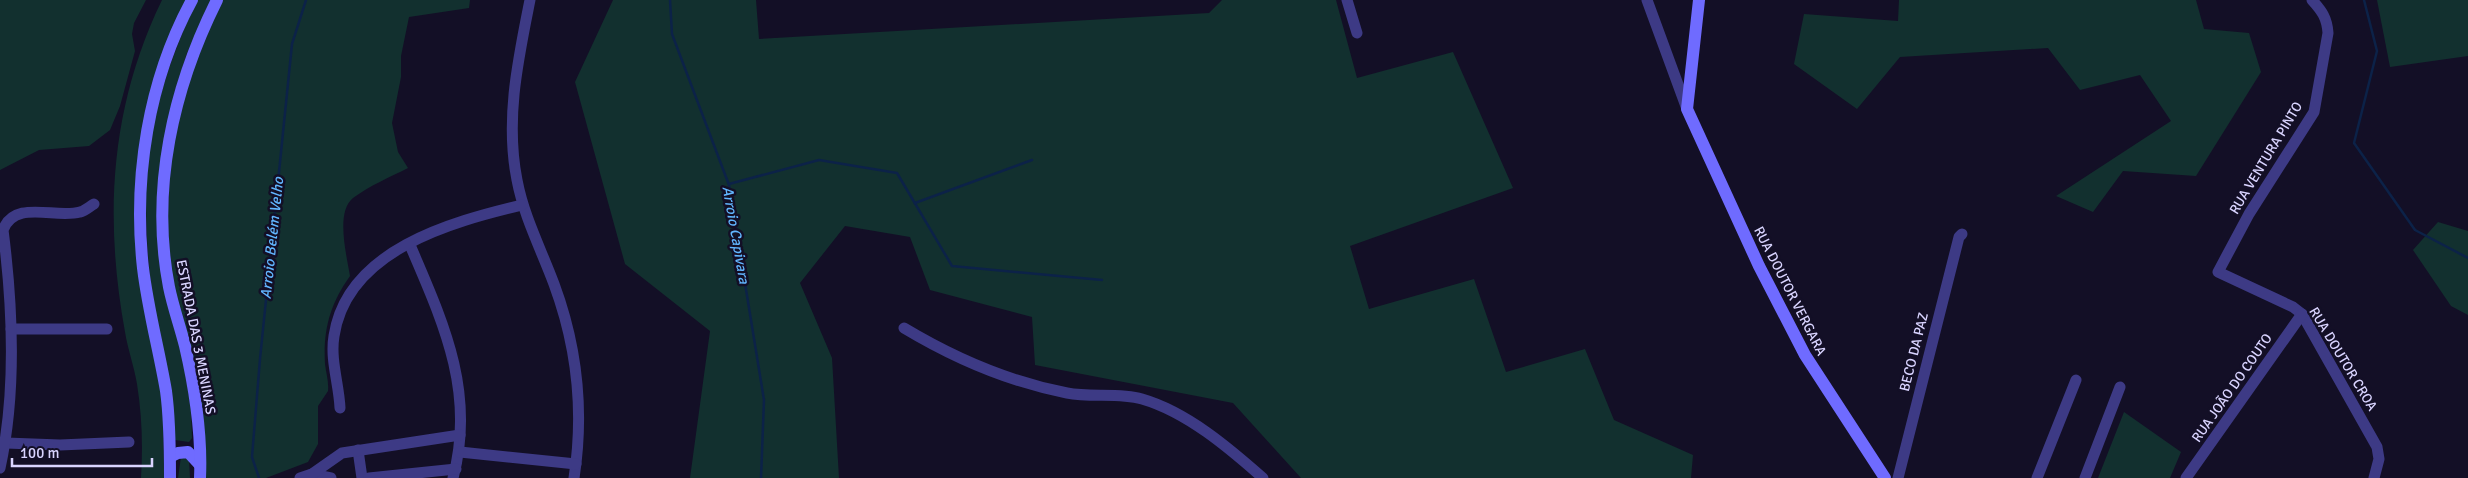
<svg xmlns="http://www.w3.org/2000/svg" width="2468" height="478" font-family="Signika,sans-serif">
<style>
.green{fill:#12302f}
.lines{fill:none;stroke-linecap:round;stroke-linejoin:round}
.stream{stroke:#0c2248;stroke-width:2.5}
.street{stroke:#3d3a85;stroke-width:11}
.secondary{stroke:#6f6bff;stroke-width:12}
.labels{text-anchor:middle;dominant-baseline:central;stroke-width:5;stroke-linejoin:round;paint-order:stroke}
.street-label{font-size:14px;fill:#d9d4ff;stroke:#130f26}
.water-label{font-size:15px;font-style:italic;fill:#62b6ff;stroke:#130f26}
</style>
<rect width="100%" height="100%" fill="#130f26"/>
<g class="green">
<polygon points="0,0 146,0 134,23 132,34 135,51 120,106 110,130 89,146 39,150 0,170"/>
<path d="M 162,0 L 186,0 L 151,94 L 143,299 L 163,401 L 164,478 L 141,478 C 143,446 142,415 137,384 C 134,366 128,350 125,332 C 104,217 110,107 162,0 Z"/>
<path d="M 197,0 L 212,0 L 187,53 L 175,91 L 159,178 L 180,344 L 191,408 L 192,438 L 189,442 L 175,440 C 161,354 142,266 147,177 C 150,115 171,56 197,0 Z"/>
<path d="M 222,0 L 470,0 L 469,8 L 409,17 L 401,56 L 401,77 L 392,123 L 398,152 L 408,168 C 390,177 369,186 353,198 C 335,212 347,257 350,276 C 330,304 323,330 325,364 C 326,373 329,382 328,391 L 318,406 L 318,444 L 308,462 L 266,478 L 205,478 L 172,276 L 167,224 L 171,156 L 188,78 Z"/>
<polygon points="613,0 756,0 759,39 1209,13 1222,0 1336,0 1357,78 1453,52 1513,188 1350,246 1369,309 1474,279 1506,372 1585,349 1614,420 1693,455 1691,478 1301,478 1233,403 1035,365 1032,317 930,290 910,237 845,226 800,283 832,358 839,478 690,478 710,331 625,264 575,82"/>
<polygon points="1899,0 2196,0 2204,29 2249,33 2261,72 2196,176 2123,171 2093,212 2056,196 2171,121 2140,75 2080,90 2048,48 1900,57 1857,109 1794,64 1804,14 1898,21"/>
<polygon points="2377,0 2468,0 2468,56 2390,67"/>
<polygon points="2438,222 2468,231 2468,315 2451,306 2413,250"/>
<polygon points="2124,412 2181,452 2170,478 2098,478"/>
<polygon points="181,457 189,459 190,478 178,478"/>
</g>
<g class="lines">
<g class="stream">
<polyline points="670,0 672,34 729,185 764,400 761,478"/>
<polyline points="2364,0 2377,51 2354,143 2415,230 2468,258"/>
<polyline points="729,184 819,160 897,173 952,266 1102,280"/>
<polyline points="915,203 1032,160"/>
<polyline points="259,478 252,457 260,359 292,44 306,0"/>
</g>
<g class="street">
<path d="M 530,0 C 518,60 505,119 517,180 C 524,217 541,249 554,284 C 577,346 584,413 574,478"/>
<polyline points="1347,0 1357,33"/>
<polyline points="1647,0 1687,109"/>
<path d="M 2312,0 C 2322,11 2327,18 2328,33 L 2314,112 L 2249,214 L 2218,272 L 2293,307 L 2302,314 L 2377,447 L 2379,459 L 2374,478"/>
<path d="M 410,245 C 443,322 476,392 453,478"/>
<path d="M 904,328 C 954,358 1010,382 1067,393 C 1091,398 1118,392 1142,399 C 1187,412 1229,448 1263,478"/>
<polyline points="11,329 107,329"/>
<path d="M 340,408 C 339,384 330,360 334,336 C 347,250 451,222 522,205"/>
<polyline points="6,443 60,445 129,442"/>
<polyline points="358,450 362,478"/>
<polyline points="460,452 576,464"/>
<path d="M 0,468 C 17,391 13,308 3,230 C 15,199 55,219 80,212 C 85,211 89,207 94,204"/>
<polyline points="312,474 331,478"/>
<polyline points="300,478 312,474 342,453 460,435"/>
<polyline points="369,478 456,469"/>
<polyline points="1898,478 1959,237 1962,234"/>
<polyline points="2037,478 2076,380"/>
<polyline points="2085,478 2120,387"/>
<polyline points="2186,478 2302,314"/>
</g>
<g class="secondary">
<polyline points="1699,0 1687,109 1759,266 1805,355 1885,478"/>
<polyline points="170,457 178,453 188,452 200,465"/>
<path d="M 170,478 C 170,449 170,420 166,391 C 159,350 148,310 143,268 C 133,178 148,81 192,0"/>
<path d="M 200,478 C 202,434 195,389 185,346 C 180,326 173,307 169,287 C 150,189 173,88 217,0"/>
</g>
</g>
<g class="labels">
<g class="street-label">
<text transform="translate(2266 158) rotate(-59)">RUA VENTURA PINTO</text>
<text transform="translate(1790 291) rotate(63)">RUA DOUTOR VERGARA</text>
<text transform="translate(196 337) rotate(79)">ESTRADA DAS 3 MENINAS</text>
<text transform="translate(1914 352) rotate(-76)">BECO DA PAZ</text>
<text transform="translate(2343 359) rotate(59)">RUA DOUTOR CROA</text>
<text transform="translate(2232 388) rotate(-55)">RUA JOÃO DO COUTO</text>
</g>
<g class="water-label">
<text transform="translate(736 235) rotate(80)">Arroio Capivara</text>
<text transform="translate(272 238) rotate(-84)">Arroio Belém Velho</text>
</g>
</g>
<path d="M12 458v8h140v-8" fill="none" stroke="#d9d4ff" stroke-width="2.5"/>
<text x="20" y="458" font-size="15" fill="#d9d4ff" stroke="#130f26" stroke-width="4" paint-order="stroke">100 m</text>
</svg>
